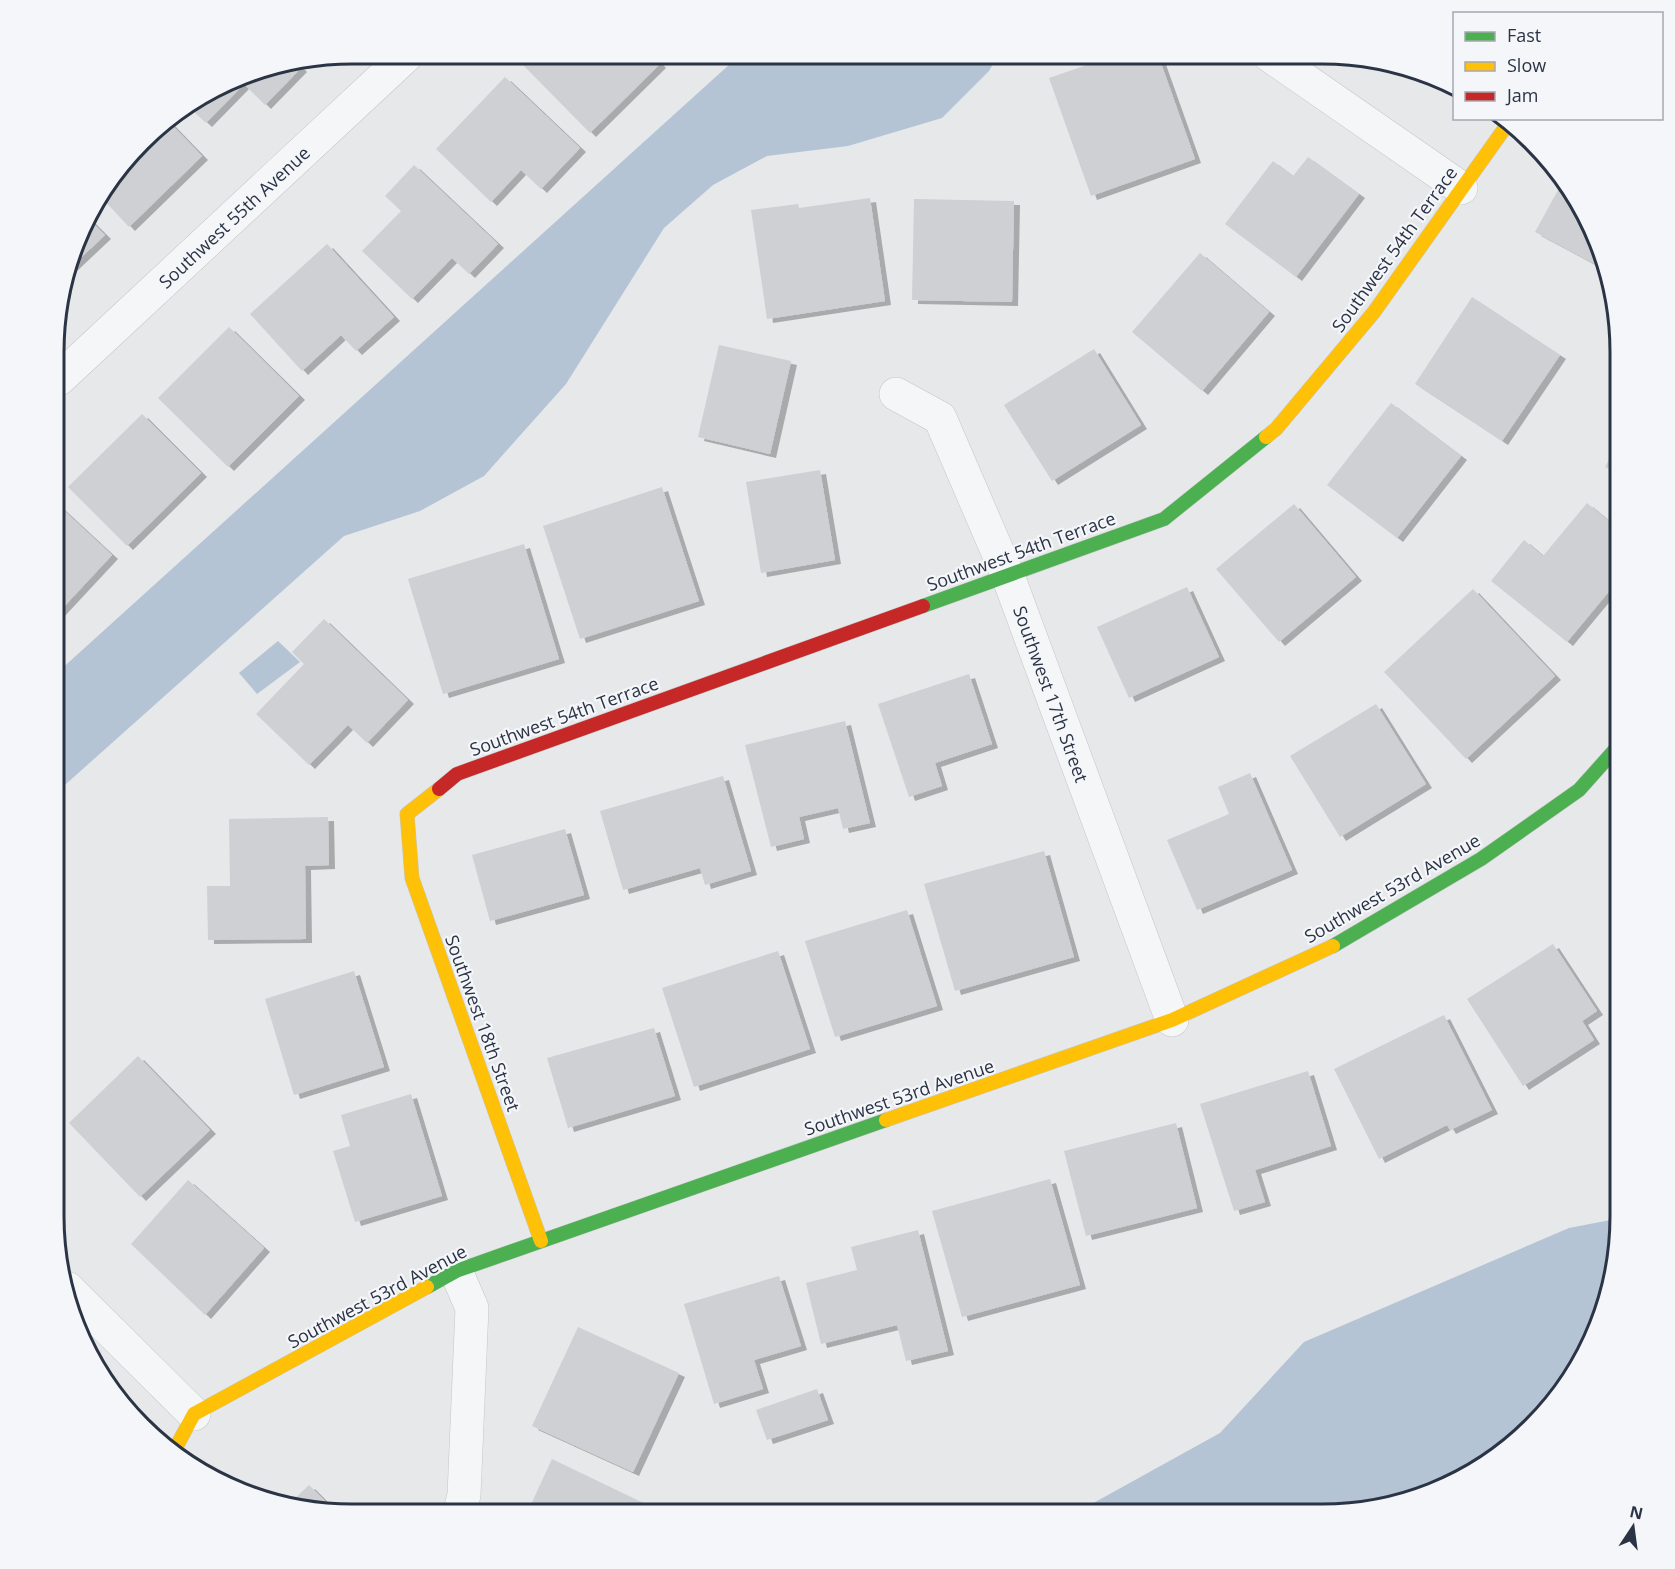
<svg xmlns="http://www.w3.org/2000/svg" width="1675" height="1569" font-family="'Open Sans',sans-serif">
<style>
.water{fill:#b4c4d5}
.building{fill:#ced0d3;filter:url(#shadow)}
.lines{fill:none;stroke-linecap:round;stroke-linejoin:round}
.street-casing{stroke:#c4c6c8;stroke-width:34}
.fast-casing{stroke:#c4c6c8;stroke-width:15}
.slow-casing{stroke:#c4c6c8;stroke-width:15}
.jam-casing{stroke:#c4c6c8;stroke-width:15}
.street{stroke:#f5f6f7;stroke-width:33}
.fast{stroke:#4caf50;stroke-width:14}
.slow{stroke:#ffc107;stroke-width:14}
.jam{stroke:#c62828;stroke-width:14}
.labels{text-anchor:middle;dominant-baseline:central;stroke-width:4.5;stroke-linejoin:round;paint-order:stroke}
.street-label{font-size:18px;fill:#2b3445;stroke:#f4f6f9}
.rim{fill:none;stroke:#2b3445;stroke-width:3}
</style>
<defs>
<filter id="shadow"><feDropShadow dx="6" dy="4" stdDeviation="0" flood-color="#0004"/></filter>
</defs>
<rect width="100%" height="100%" fill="#e6e8ea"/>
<g class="water">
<polygon points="741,54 999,54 989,71 942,118 848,146 767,156 713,185 664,228 566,384 484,476 420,511 344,536 57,792 58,672"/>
<polygon points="278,641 300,662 257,694 239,673"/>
<polygon points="1621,1218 1615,1275 1590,1348 1519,1441 1436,1492 1342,1514 1030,1515 1079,1511 1220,1433 1304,1342 1569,1228"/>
</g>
<g class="building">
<polygon points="532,54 651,54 660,64 590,133 522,64"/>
<polygon points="1116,55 1158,55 1195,159 1091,196 1049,78"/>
<polygon points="296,63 301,68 265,105 244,84 206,123 190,108 256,70"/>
<polygon points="505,77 580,148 541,189 521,170 491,202 436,149"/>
<polygon points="168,121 202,156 129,227 100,196 156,128"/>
<polygon points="1308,157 1359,194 1296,277 1225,224 1273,161 1293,176"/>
<polygon points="414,165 498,244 469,274 452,258 412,299 362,251 401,211 385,196"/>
<polygon points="1563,181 1598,238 1606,270 1535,232"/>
<polygon points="870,198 885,301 767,319 751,210 798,204 799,208"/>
<polygon points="914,199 1014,201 1012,302 912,300"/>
<polygon points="88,218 105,235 69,269 72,262"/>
<polygon points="327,244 394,317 356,351 341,335 302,371 250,314"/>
<polygon points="1200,253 1269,312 1202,391 1132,332"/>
<polygon points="1472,297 1560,355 1502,441 1415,384"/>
<polygon points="229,327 299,396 228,467 158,398"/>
<polygon points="719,345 791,361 770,454 698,437"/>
<polygon points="1094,349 1141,425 1052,481 1004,405"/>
<polygon points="1391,403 1461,456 1397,538 1327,485"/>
<polygon points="142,414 201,473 127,546 68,487"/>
<polygon points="1620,439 1620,475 1605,467"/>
<polygon points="820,470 835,560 761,573 746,482"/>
<polygon points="662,487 699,601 580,639 543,526"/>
<polygon points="1587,503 1620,530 1621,597 1611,589 1567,642 1491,581 1524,540 1543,556"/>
<polygon points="1294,504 1356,577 1279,642 1216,569"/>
<polygon points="59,506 112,555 58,613"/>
<polygon points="524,544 559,659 443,694 408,579"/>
<polygon points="1187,587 1219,657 1129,698 1097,627"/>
<polygon points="1473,589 1555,676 1466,759 1384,672"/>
<polygon points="324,619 408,700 367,743 348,725 309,765 256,714 304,664 292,652"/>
<polygon points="969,674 992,744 935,763 942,786 909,797 878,704"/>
<polygon points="1376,704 1426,784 1340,837 1290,756"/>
<polygon points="845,721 870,823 843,829 838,808 799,817 804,839 771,847 745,745"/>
<polygon points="1250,773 1292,870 1197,910 1167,840 1229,814 1218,787"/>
<polygon points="723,776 751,871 705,885 700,868 623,890 600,811"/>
<polygon points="328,817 329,865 305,866 306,939 208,940 207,886 230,886 229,819"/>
<polygon points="565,829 584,895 490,921 472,855"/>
<polygon points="1044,851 1074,957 955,991 924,884"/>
<polygon points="907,910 937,1006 835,1037 805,941"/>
<polygon points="1553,944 1597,1011 1582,1021 1594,1040 1523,1086 1467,999"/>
<polygon points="778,951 810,1049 694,1087 662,988"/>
<polygon points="354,971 384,1067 294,1095 265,999"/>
<polygon points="56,993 59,993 58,1066 56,1066"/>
<polygon points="1444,1015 1492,1110 1450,1130 1447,1125 1379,1159 1334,1069"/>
<polygon points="654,1028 675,1096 568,1128 547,1058"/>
<polygon points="138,1056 210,1130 140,1197 69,1123"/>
<polygon points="1308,1071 1331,1146 1255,1170 1265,1202 1234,1211 1200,1104"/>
<polygon points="411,1094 442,1196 355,1222 333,1151 350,1146 341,1115"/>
<polygon points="1176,1123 1197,1208 1086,1236 1064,1151"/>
<polygon points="1050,1179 1080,1285 962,1317 932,1211"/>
<polygon points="188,1180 264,1248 205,1315 131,1244"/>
<polygon points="918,1230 948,1351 906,1361 897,1325 821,1344 806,1283 857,1270 851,1247"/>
<polygon points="779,1276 801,1346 754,1360 763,1389 714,1404 684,1304"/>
<polygon points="578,1327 679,1373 633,1472 532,1426"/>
<polygon points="817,1389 828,1420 767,1440 756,1410"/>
<polygon points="552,1459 656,1509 653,1515 526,1515"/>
<polygon points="309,1485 337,1513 287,1506"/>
</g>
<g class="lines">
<defs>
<g id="street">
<polyline points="1269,55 1461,188"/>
<polyline points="59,379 408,54"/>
<polyline points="896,394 940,418 1008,576 1172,1020"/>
<polyline points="456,1271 472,1308 464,1495 459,1515"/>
<polyline points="67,1288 194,1414"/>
</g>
<g id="fast">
<polyline points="923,606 1164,519 1266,437"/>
<polyline points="1333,946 1481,859 1579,790 1621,743"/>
<polyline points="427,1287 456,1271 886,1120"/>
</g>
<g id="slow">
<polyline points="1266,437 1276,429 1374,312 1507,125"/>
<polyline points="439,789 407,814 412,878 541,1241"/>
<polyline points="886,1120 1172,1020 1333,946"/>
<polyline points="175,1449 194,1414 427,1287"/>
</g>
<polyline id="jam" points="439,789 457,774 923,606"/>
</defs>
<use href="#street" class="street-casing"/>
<use href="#fast" class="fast-casing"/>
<use href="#slow" class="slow-casing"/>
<use href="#jam" class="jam-casing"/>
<use href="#street" class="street"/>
<use href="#fast" class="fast"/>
<use href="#slow" class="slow"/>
<use href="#jam" class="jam"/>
</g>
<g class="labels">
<g class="street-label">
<text transform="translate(234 217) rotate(-43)">Southwest 55th Avenue</text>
<text transform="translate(1394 249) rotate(-54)">Southwest 54th Terrace</text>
<text transform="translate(1021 551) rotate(-20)">Southwest 54th Terrace</text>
<text transform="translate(1051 694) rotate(70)">Southwest 17th Street</text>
<text transform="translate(564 716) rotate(-20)">Southwest 54th Terrace</text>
<text transform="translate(1392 888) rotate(-30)">Southwest 53rd Avenue</text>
<text transform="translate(483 1023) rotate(70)">Southwest 18th Street</text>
<text transform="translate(899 1097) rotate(-19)">Southwest 53rd Avenue</text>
<text transform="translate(377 1296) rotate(-28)">Southwest 53rd Avenue</text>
</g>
</g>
<path d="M0 0H1675V1569H0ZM352 64H1322A288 288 0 0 1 1610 352V1216A288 288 0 0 1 1322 1504H352A288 288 0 0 1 64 1216V352A288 288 0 0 1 352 64Z" fill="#f4f6f9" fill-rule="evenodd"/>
<path class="rim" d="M352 64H1322A288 288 0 0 1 1610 352V1216A288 288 0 0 1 1322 1504H352A288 288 0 0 1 64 1216V352A288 288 0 0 1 352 64Z"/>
<rect x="1453" y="12" width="210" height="108" fill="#f4f6f9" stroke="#a4a8b1" stroke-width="1.5"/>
<rect x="1465" y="32" width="30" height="9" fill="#4caf50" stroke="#a4a8b1" stroke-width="1.5"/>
<text x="1507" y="42" font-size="18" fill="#2b3445">Fast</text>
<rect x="1465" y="62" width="30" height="9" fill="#ffc107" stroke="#a4a8b1" stroke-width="1.5"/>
<text x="1507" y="72" font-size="18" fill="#2b3445">Slow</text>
<rect x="1465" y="92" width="30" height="9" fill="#c62828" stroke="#a4a8b1" stroke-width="1.5"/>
<text x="1507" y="102" font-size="18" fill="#2b3445">Jam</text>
<g transform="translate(1633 1527) rotate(13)" stroke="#f4f6f9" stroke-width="4.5" paint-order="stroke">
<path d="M0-4.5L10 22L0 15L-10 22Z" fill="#2b3445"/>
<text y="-9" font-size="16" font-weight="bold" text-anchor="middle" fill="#2b3445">N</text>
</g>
</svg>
